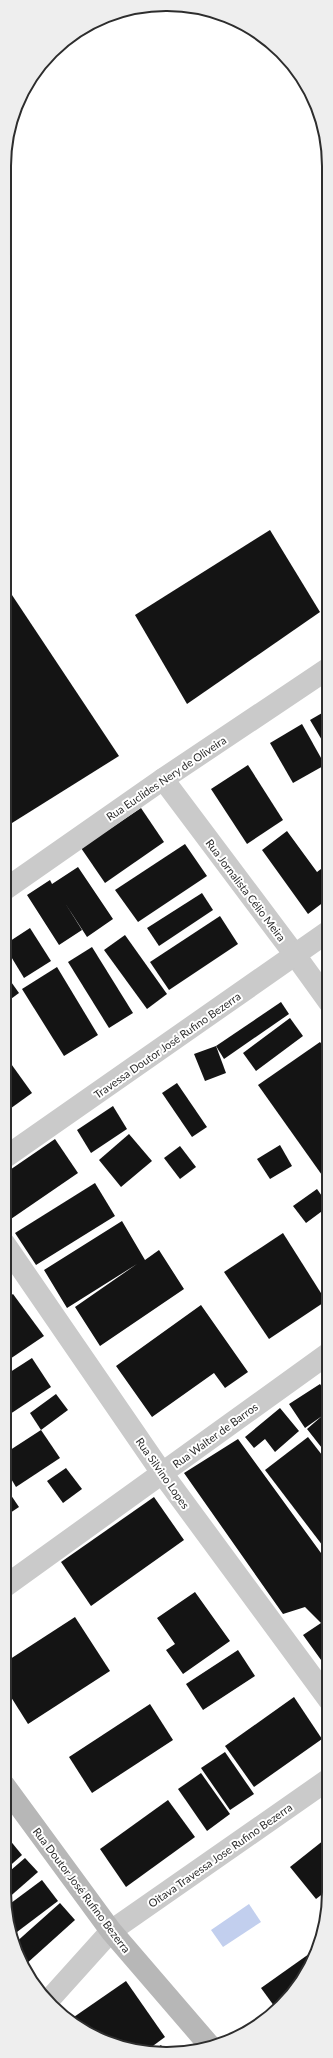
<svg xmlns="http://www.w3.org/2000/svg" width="333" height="2058" font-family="Lato,sans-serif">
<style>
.water{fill:#c2cfee}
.building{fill:#141414}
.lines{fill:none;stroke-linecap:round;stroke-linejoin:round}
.street{stroke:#cacaca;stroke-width:22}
.secondary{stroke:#b7b7b7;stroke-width:22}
.labels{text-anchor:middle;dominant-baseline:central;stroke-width:4;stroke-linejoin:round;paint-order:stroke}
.street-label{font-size:11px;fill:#2d2d2d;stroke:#fff}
.rim{fill:none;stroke:#2d2d2d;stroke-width:2}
</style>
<rect width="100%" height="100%" fill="#fff"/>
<polygon class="water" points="249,1904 261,1922 223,1947 211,1930"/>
<g class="building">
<polygon points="270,530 320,612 187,704 135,615"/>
<polygon points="4,583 119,756 4,828"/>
<polygon points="329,709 329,752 310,720"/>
<polygon points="302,724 325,765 293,783 270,743"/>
<polygon points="248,765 283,820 247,844 211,789"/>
<polygon points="141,808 164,842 105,883 81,848"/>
<polygon points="287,831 317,872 329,863 329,898 308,914 262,850"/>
<polygon points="185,844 207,876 138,922 115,890"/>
<polygon points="78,867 113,919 87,937 65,903 82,930 59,945 27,895 50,880 52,884"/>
<polygon points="202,893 213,910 159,946 147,928"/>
<polygon points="220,916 238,944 169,990 150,962"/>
<polygon points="30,928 51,961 24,978 4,945"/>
<polygon points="125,935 167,994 147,1009 104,950"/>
<polygon points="92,947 133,1013 109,1028 68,962"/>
<polygon points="57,967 98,1035 64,1056 22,989"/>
<polygon points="4,972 19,993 4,1004"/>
<polygon points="281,1002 289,1014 224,1059 216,1046"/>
<polygon points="290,1018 303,1036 256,1071 243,1053"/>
<polygon points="320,1042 329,1054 329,1185 258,1085"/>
<polygon points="216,1046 226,1073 205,1081 194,1054"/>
<polygon points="4,1054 32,1093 7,1111 4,1108"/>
<polygon points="177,1083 207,1127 192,1137 162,1093"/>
<polygon points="113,1106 127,1129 91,1153 77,1130"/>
<polygon points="129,1134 152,1161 121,1187 99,1160"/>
<polygon points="55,1139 78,1173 8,1221 4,1215 4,1174"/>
<polygon points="280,1145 292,1166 270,1179 257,1159"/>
<polygon points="180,1146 196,1167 180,1179 164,1158"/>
<polygon points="95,1183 115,1216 36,1265 15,1233"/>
<polygon points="317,1189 329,1206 306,1223 293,1206"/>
<polygon points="122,1221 145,1260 159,1250 184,1289 100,1346 75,1307 137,1264 67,1308 44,1270"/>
<polygon points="283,1233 326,1301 269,1339 224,1272"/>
<polygon points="13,1294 44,1336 4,1363 4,1300"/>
<polygon points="201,1305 248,1372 225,1388 214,1373 152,1417 116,1366"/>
<polygon points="32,1358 51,1387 4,1418 4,1376"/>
<polygon points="320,1384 329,1397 329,1457 307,1429 322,1416 305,1428 289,1404"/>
<polygon points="56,1394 68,1410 41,1430 30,1413"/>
<polygon points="280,1408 299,1431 275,1452 265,1439 254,1448 245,1437"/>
<polygon points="41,1430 60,1458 16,1487 4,1467 4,1454"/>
<polygon points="308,1437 329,1464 329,1554 265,1470"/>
<polygon points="238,1439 329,1564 329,1671 303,1635 321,1623 305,1607 283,1614 184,1473"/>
<polygon points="66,1468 82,1489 63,1503 47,1481"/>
<polygon points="4,1485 19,1507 4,1517"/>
<polygon points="154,1497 184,1540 91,1606 61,1562"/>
<polygon points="195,1592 230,1641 183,1674 166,1650 175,1644 157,1618"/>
<polygon points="75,1617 110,1671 28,1724 4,1686 4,1663"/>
<polygon points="238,1650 255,1676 203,1710 186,1684"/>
<polygon points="294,1697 322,1739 254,1787 225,1746"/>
<polygon points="150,1704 173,1740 92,1793 69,1757"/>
<polygon points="225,1752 254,1794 230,1810 201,1768"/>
<polygon points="201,1773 230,1814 207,1831 178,1789"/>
<polygon points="168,1800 195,1837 126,1887 100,1849"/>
<polygon points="4,1833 22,1855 4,1871"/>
<polygon points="329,1836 329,1889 316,1899 290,1867"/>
<polygon points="25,1858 38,1872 6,1900 4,1876"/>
<polygon points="42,1880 58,1901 13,1935 7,1906"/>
<polygon points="60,1903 75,1920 25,1965 16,1953 14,1944"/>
<polygon points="316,1949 312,1964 277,2010 261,1988"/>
<polygon points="126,1981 165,2037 146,2051 95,2037 71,2019"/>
<polygon points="161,2045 166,2052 151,2052"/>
</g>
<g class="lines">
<g class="street">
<polyline points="163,779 295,955 329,1002"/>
<polyline points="4,890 163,779 329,668"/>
<polyline points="4,1158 329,931"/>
<polyline points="4,1243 162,1473 329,1700"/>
<polyline points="4,1587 329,1353"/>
<polyline points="48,2001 111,1931 329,1779"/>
</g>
<polyline class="secondary" points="4,1785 111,1931 210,2046"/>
</g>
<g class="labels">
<g class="street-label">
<text transform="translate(166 778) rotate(-34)">Rua Euclides Nery de Oliveira</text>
<text transform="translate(246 890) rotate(53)">Rua Jornalista Célio Meira</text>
<text transform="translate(167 1045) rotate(-35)">Travessa Doutor José Rufino Bezerra</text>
<text transform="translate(215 1435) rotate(-36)">Rua Walter de Barros</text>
<text transform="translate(163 1473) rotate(55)">Rua Silvino Lopes</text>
<text transform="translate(220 1855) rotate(-35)">Oitava Travessa Jose Rufino Bezerra</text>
<text transform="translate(82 1890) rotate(53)">Rua Doutor José Rufino Bezerra</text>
</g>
</g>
<path d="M0 0H333V2058H0ZM166 11H167A155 155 0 0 1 322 166V1892A155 155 0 0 1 167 2047H166A155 155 0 0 1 11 1892V166A155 155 0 0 1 166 11Z" fill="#eee" fill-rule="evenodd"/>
<path class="rim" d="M166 11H167A155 155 0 0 1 322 166V1892A155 155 0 0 1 167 2047H166A155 155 0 0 1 11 1892V166A155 155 0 0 1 166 11Z"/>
</svg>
